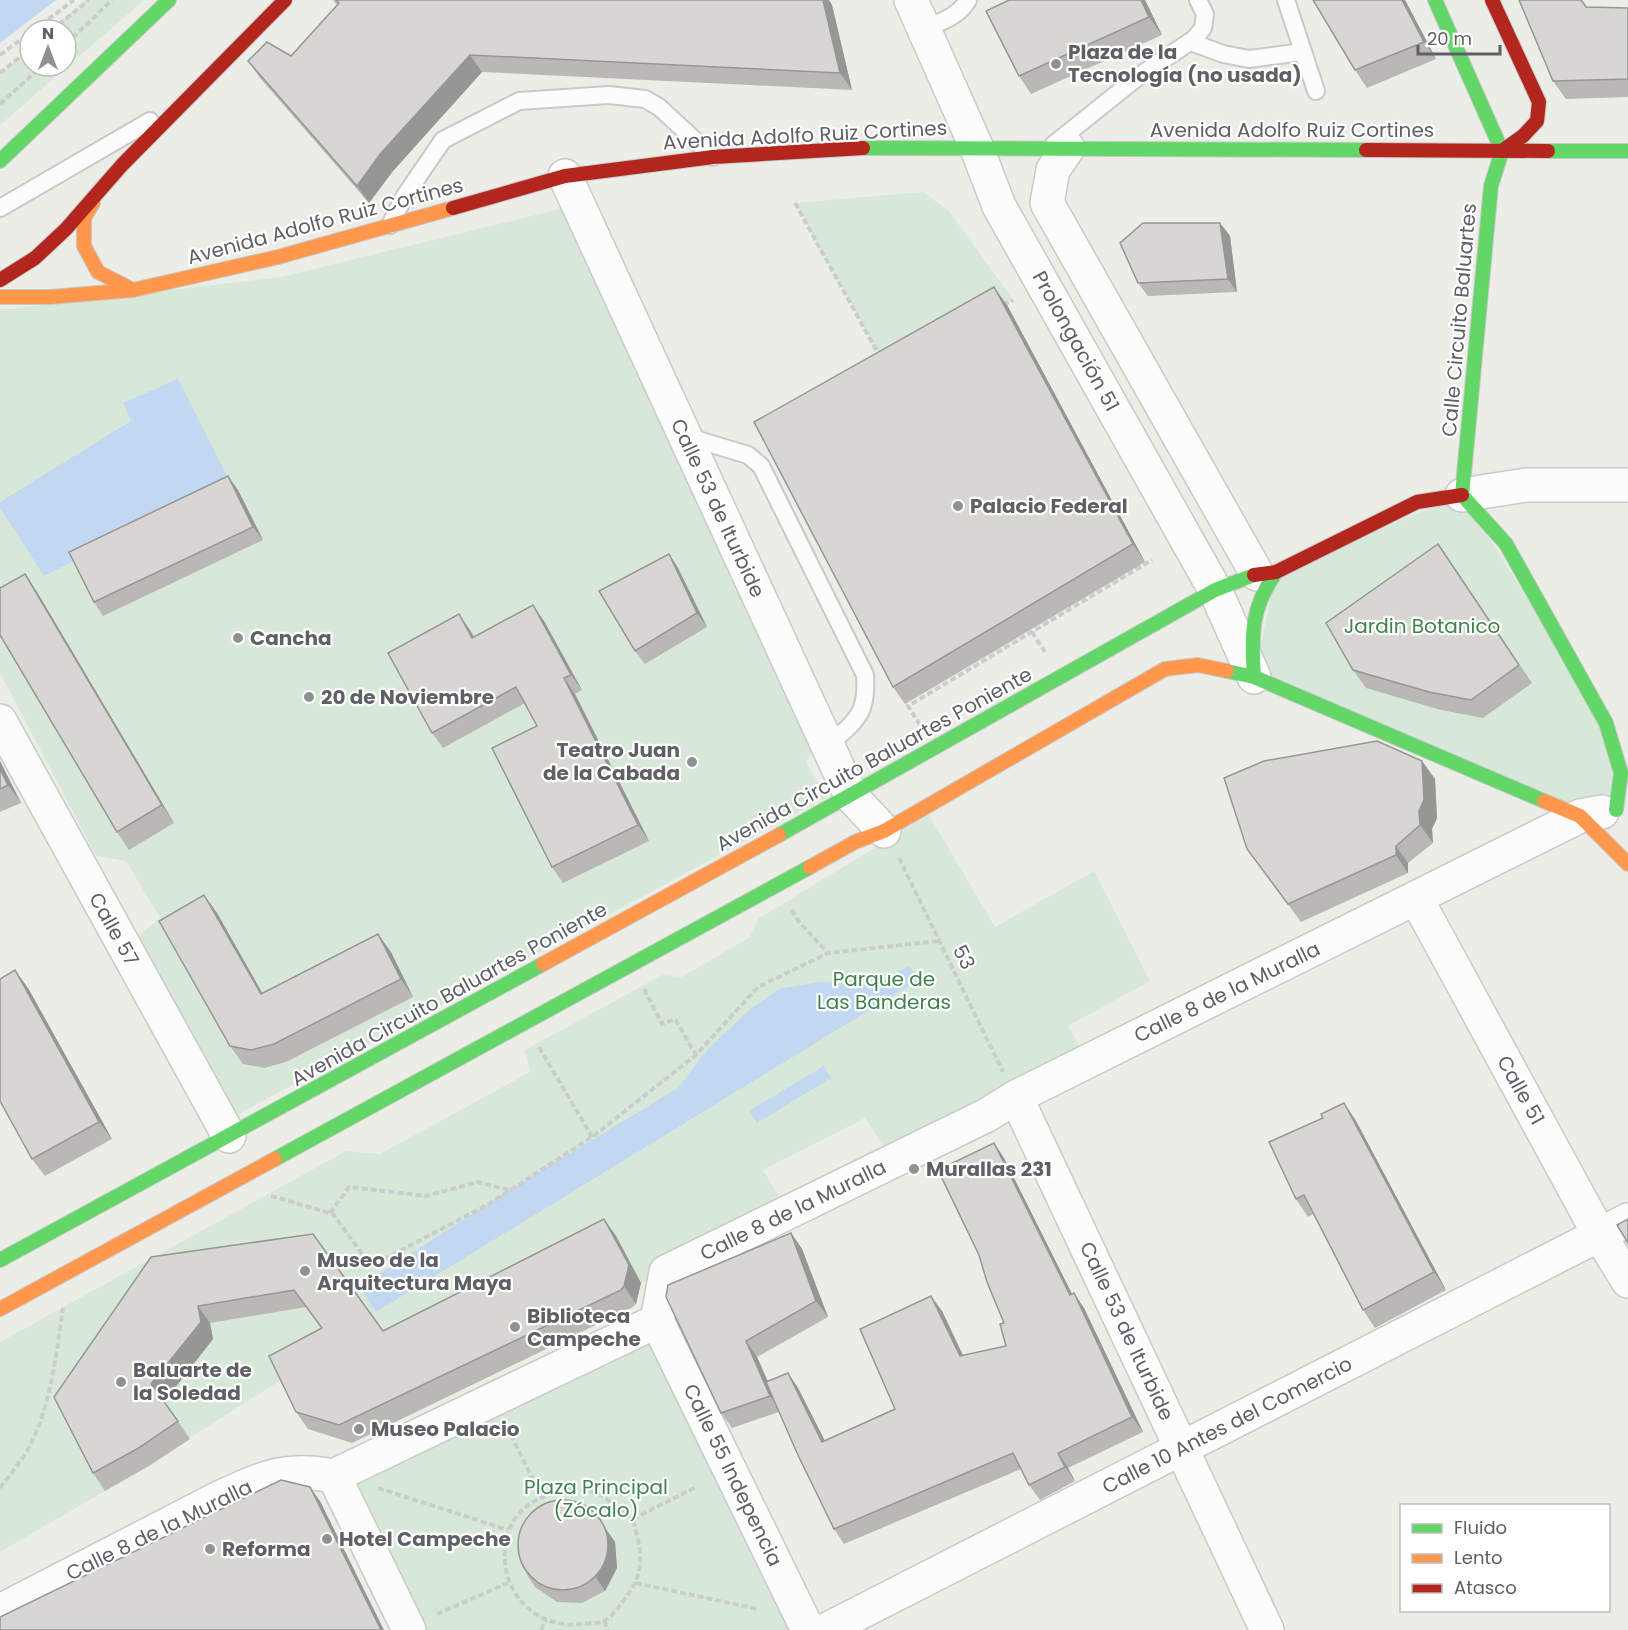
<svg xmlns="http://www.w3.org/2000/svg" width="1628" height="1630" font-family="Poppins,sans-serif">
<style>
.green{fill:#d8e8d8}
.water{fill:#c2d7f1}
.lines{fill:none;stroke-linecap:round;stroke-linejoin:round}
.lane-casing{stroke:#c9c9c9;stroke-width:20}
.street-casing{stroke:#c9c9c9;stroke-width:36}
.fast-casing{stroke:#c8c9c9;stroke-width:16}
.slow-casing{stroke:#c8c9c9;stroke-width:16}
.jam-casing{stroke:#c8c9c9;stroke-width:16}
.path{stroke:#cacdcc;stroke-width:4;stroke-dasharray:6 3;stroke-linecap:butt}
.lane{stroke:#fcfcfc;stroke-width:16}
.street{stroke:#fcfcfc;stroke-width:33}
.fast{stroke:#63d668;stroke-width:14}
.slow{stroke:#ff974d;stroke-width:14}
.jam{stroke:#b3261e;stroke-width:14}
.wall{fill:#b9b8b5}
.shaded-wall{fill:#969694}
.building{fill:#d7d6d3;stroke:#969694;stroke-width:1.5}
.poi-dot{fill:#909193;stroke:#fff;stroke-width:2}
.labels{text-anchor:middle;dominant-baseline:central;stroke-width:4.5;stroke-linejoin:round;paint-order:stroke}
.poi-label{font-size:20px;font-weight:bold;fill:#5e6065;stroke:#fff;text-anchor:start}
.street-label{font-size:20px;fill:#5e6065;stroke:#fff}
.park-label{font-size:20px;fill:#40824d;stroke:#fff}
</style>
<rect width="100%" height="100%" fill="#edede8"/>
<g class="green">
<polygon points="86,0 144,0 0,125 0,71 5,69 30,48 30,66 66,66 66,30 51,30"/>
<polygon points="923,192 949,211 1013,300 886,367 795,203"/>
<polygon points="564,208 814,749 806,762 827,797 237,1115 136,938 160,918 126,861 96,856 0,673 0,310 281,277"/>
<polygon points="1462,495 1606,723 1616,810 1580,816 1254,677 1276,572"/>
<polygon points="929,815 995,927 1094,871 1150,981 1068,1026 1083,1051 889,1154 865,1118 763,1170 785,1206 641,1283 616,1236 397,1348 359,1298 375,1321 105,1491 0,1552 0,1342 346,1151 380,1154 530,1072 525,1050 662,975 682,977 750,937 758,919"/>
<polygon points="660,1328 808,1630 409,1630 334,1476"/>
</g>
<g class="water">
<polygon points="0,0 56,0 0,43"/>
<polygon points="178,379 230,482 44,576 0,508 0,502 131,421 123,403"/>
<polygon points="909,966 920,979 376,1312 359,1287 510,1190 678,1088 709,1048 748,1011 779,989 821,982 863,984 869,988"/>
<polygon points="824,1066 831,1078 757,1123 749,1111"/>
</g>
<g class="lines">
<defs>
<g id="lane">
<polyline points="1286,0 1316,91"/>
<path d="M 924,29 C 941,22 959,16 968,0"/>
<polyline points="1191,42 1223,54 1249,59 1303,52"/>
<polyline points="1053,145 1139,76 1194,39 1203,28 1205,14 1198,0"/>
<polyline points="0,208 150,121"/>
<polyline points="390,225 404,197 443,140 519,101 609,95 645,99 659,107 713,157"/>
<path d="M 685,436 L 748,455 L 761,466 L 865,675 C 868,714 856,721 828,745"/>
</g>
<g id="street">
<polyline points="911,0 976,146 999,206 1215,590 1254,677"/>
<polyline points="1068,148 1053,170 1047,203 1257,574"/>
<polyline points="565,176 851,796 884,831"/>
<polyline points="1462,495 1526,485 1628,485"/>
<polyline points="0,721 229,1136"/>
<polyline points="1416,898 1599,1234 1628,1281"/>
<polyline points="1016,1097 1267,1630"/>
<polyline points="657,1321 808,1630"/>
<polyline points="334,1476 409,1630"/>
<path d="M 0,1611 L 221,1497 C 266,1477 284,1467 334,1476 L 657,1321 L 666,1272 L 987,1115 L 1016,1097 L 1580,816 L 1602,812"/>
<polyline points="826,1630 1628,1220"/>
</g>
<g id="fast">
<polyline points="1435,0 1502,151"/>
<polyline points="863,148 1366,150"/>
<polyline points="1548,151 1628,151"/>
<polyline points="0,161 169,0"/>
<polyline points="1462,495 1506,544 1606,723 1621,773 1616,810"/>
<polyline points="1462,495 1491,186 1502,151"/>
<polyline points="1227,671 1254,677 1544,801"/>
<path d="M 1254,677 C 1251,634 1251,608 1276,572"/>
<polyline points="779,835 1215,590 1254,575"/>
<polyline points="275,1159 810,867"/>
<polyline points="0,1260 543,964"/>
</g>
<g id="slow">
<polyline points="93,203 84,218 84,246 98,272 133,290"/>
<polyline points="0,297 50,297 133,290 278,257 453,208"/>
<polyline points="1544,801 1580,816 1628,864"/>
<polyline points="810,867 855,842 884,831 1165,669 1198,665 1227,671"/>
<polyline points="543,964 779,835"/>
<polyline points="0,1309 275,1159"/>
</g>
<g id="jam">
<polyline points="1492,0 1539,102 1537,121 1523,136 1502,151"/>
<polyline points="1366,150 1548,151"/>
<polyline points="453,208 565,176 713,157 863,148"/>
<polyline points="0,280 35,258 66,229 122,165 285,0"/>
<polyline points="1254,575 1276,572 1417,502 1462,495"/>
</g>
</defs>
<use href="#lane" class="lane-casing"/>
<use href="#street" class="street-casing"/>
<use href="#fast" class="fast-casing"/>
<use href="#slow" class="slow-casing"/>
<use href="#jam" class="jam-casing"/>
<g class="path">
<polyline points="34,30 74,0"/>
<polyline points="52,30 89,0"/>
<polyline points="66,44 112,0"/>
<polyline points="0,55 30,33"/>
<polyline points="0,73 30,49"/>
<polyline points="0,104 42,66"/>
<polyline points="795,203 879,355"/>
<polyline points="1003,305 1013,300"/>
<polyline points="1032,632 1045,652"/>
<polyline points="920,725 908,706 1152,560"/>
<polyline points="899,858 1003,1072"/>
<polyline points="792,910 799,922 828,953"/>
<polyline points="644,989 662,1024 675,1019 696,1055"/>
<polyline points="539,1047 592,1137"/>
<polyline points="271,1196 333,1214 371,1266 489,1204 592,1137 696,1055 758,987 828,953 939,941"/>
<polyline points="330,1213 349,1187 427,1196 477,1182 510,1190"/>
<polyline points="507,1427 541,1496"/>
<path d="M 0,1488 C 9,1476 19,1464 27,1451 C 51,1408 56,1355 63,1308"/>
<polyline points="378,1488 508,1530"/>
<path d="M 572,1488 L 598,1493 L 633,1519 C 635,1531 640,1543 640,1555 C 642,1568 636,1583 629,1593 C 622,1603 614,1615 604,1621 C 599,1624 588,1623 582,1624 C 533,1630 497,1588 506,1542 C 513,1505 539,1497 572,1488 Z"/>
<polyline points="633,1519 696,1487"/>
<polyline points="636,1583 758,1609"/>
<polyline points="437,1614 508,1583"/>
<polyline points="604,1621 608,1630"/>
<polyline points="541,1630 546,1620"/>
</g>
<use href="#lane" class="lane"/>
<use href="#street" class="street"/>
<use href="#fast" class="fast"/>
<use href="#slow" class="slow"/>
<use href="#jam" class="jam"/>
</g>
<g class="wall">
<polygon points="333,0 829,0 832,5 852,90 482,72 393,171 369,203 260,78 248,61 291,56 337,5"/>
<polygon points="1009,0 1145,0 1162,35 1031,94 1019,76"/>
<polygon points="1313,0 1405,0 1436,59 1367,88 1355,70"/>
<polygon points="1519,0 1582,0 1587,7 1628,8 1628,97 1566,99 1553,81"/>
<polygon points="1220,223 1230,236 1237,292 1148,296 1138,283"/>
<polygon points="1007,305 1145,562 905,704 893,687"/>
<polygon points="238,490 263,540 103,616 94,602"/>
<polygon points="669,554 678,568 707,627 645,664 635,651"/>
<polygon points="1450,561 1532,683 1483,718 1441,710 1366,688 1353,670"/>
<polygon points="25,574 37,592 174,823 129,850 117,832"/>
<polygon points="544,621 582,690 575,694 649,841 563,883 552,867 537,726 525,703 443,748 432,733 470,630 474,637"/>
<polygon points="0,761 21,803 0,812"/>
<polygon points="1422,761 1435,779 1437,818 1432,829 1433,843 1408,863 1408,873 1301,922 1247,849"/>
<polygon points="204,895 217,913 262,993 391,952 413,997 286,1062 264,1068 243,1064 230,1046"/>
<polygon points="28,988 112,1139 45,1176 32,1159"/>
<polygon points="1344,1103 1356,1121 1446,1290 1375,1328 1363,1310 1313,1214 1308,1217 1296,1199 1323,1118"/>
<polygon points="994,1143 1004,1158 1072,1294 1084,1308 1143,1432 1068,1468 1075,1481 1040,1500 1029,1485 1021,1469 844,1544 834,1529 779,1412 732,1428 721,1413 666,1297 791,1233 802,1249 828,1317 757,1357 768,1381 788,1373 798,1388 825,1441 895,1409 942,1311 963,1355 1006,1346"/>
<polygon points="604,1219 616,1236 641,1283 636,1304 633,1307 352,1443 308,1429 296,1412 321,1328 306,1307 210,1323 213,1339 164,1401 190,1439 149,1466 105,1491 93,1473 54,1397 313,1234 383,1331"/>
<polygon points="615,1542 617,1568 605,1591 582,1603 557,1602 535,1587 526,1573"/>
</g>
<g class="shaded-wall">
<polygon points="823,0 829,0 832,5 852,90 840,73"/>
<polygon points="1141,0 1145,0 1162,35 1149,17"/>
<polygon points="1402,0 1405,0 1436,59 1424,42"/>
<polygon points="470,55 482,72 393,171 369,203 357,186 381,153"/>
<polygon points="1220,223 1230,236 1237,292 1228,279"/>
<polygon points="994,287 1007,305 1145,562 1133,544"/>
<polygon points="228,476 238,490 263,540 253,527"/>
<polygon points="669,554 678,568 707,627 697,613"/>
<polygon points="25,574 37,592 174,823 162,805"/>
<polygon points="533,605 544,621 582,690 571,675"/>
<polygon points="459,614 470,630 483,654 472,638"/>
<polygon points="564,678 575,694 649,841 638,825"/>
<polygon points="0,761 21,803 8,785 0,769"/>
<polygon points="1422,761 1435,779 1437,818 1432,829 1433,843 1420,825 1419,811"/>
<polygon points="1396,846 1408,863 1408,873 1396,855"/>
<polygon points="204,895 217,913 273,1012 261,994"/>
<polygon points="378,934 391,952 413,997 401,979"/>
<polygon points="15,970 28,988 112,1139 99,1122"/>
<polygon points="1344,1103 1356,1121 1446,1290 1434,1272"/>
<polygon points="994,1143 1004,1158 1080,1310 1070,1295"/>
<polygon points="604,1219 616,1236 641,1283 636,1304 624,1286"/>
<polygon points="791,1233 802,1249 828,1317 816,1301"/>
<polygon points="1074,1293 1084,1308 1143,1432 1132,1417"/>
<polygon points="931,1296 942,1311 970,1371 960,1356"/>
<polygon points="198,1306 210,1323 213,1339 164,1402 151,1384"/>
<polygon points="746,1341 757,1357 781,1412 770,1396"/>
<polygon points="788,1373 798,1388 833,1457 822,1442"/>
<polygon points="1058,1453 1068,1468 1075,1481 1065,1467"/>
<polygon points="310,1487 320,1501 384,1630 381,1630"/>
<polygon points="606,1529 615,1542 617,1568 605,1591 596,1578"/>
</g>
<g class="building">
<polygon points="336,0 823,0 840,73 470,55 381,153 357,186 248,61 267,42 291,56 339,3"/>
<polygon points="1009,0 1141,0 1149,17 1019,76 986,11"/>
<polygon points="1313,0 1402,0 1424,42 1355,70"/>
<polygon points="1519,0 1581,0 1586,7 1628,8 1628,79 1553,81"/>
<polygon points="1143,223 1220,223 1228,279 1138,283 1120,243"/>
<polygon points="994,287 1133,544 893,687 754,422"/>
<polygon points="228,476 253,527 94,602 69,552"/>
<polygon points="1438,544 1519,665 1471,700 1429,692 1353,670 1326,623"/>
<polygon points="669,554 697,613 635,651 599,591"/>
<polygon points="25,574 162,805 117,832 0,635 0,588"/>
<polygon points="533,605 571,675 564,678 638,825 552,867 492,748 537,726 516,687 432,733 388,653 459,614 472,638"/>
<polygon points="1377,741 1422,761 1424,800 1419,811 1420,825 1396,846 1396,855 1288,904 1247,849 1224,778 1264,761"/>
<polygon points="0,769 8,785 0,789"/>
<polygon points="204,895 261,994 378,934 401,979 274,1044 251,1050 230,1046 159,921"/>
<polygon points="15,970 99,1122 32,1159 0,1101 0,979"/>
<polygon points="1344,1103 1434,1272 1363,1310 1304,1195 1296,1199 1269,1142 1323,1118 1321,1114"/>
<polygon points="994,1143 1070,1295 1074,1293 1132,1417 1058,1453 1065,1467 1029,1485 1013,1453 834,1529 797,1453 766,1382 788,1373 822,1442 895,1409 860,1329 931,1296 960,1356 1006,1346 1000,1324 1004,1323 987,1282 979,1255 938,1170"/>
<polygon points="604,1219 629,1265 624,1286 621,1290 339,1425 296,1412 269,1356 322,1328 294,1290 198,1306 201,1322 151,1384 178,1421 137,1449 93,1473 54,1397 151,1257 313,1234 383,1331"/>
<polygon points="1628,1219 1628,1243 1617,1225"/>
<polygon points="791,1233 816,1301 746,1341 770,1396 721,1413 666,1297 668,1285"/>
<polygon points="281,1480 310,1487 381,1630 0,1630 0,1617"/>
<circle cx="563" cy="1545" r="45"/>
</g>
<g class="poi-dot">
<circle cx="1056" cy="64" r="6"/>
<circle cx="958" cy="506" r="6"/>
<circle cx="238" cy="638" r="6"/>
<circle cx="309" cy="697" r="6"/>
<circle cx="692" cy="762" r="6"/>
<circle cx="914" cy="1169" r="6"/>
<circle cx="305" cy="1271" r="6"/>
<circle cx="515" cy="1327" r="6"/>
<circle cx="121" cy="1382" r="6"/>
<circle cx="359" cy="1429" r="6"/>
<circle cx="327" cy="1539" r="6"/>
<circle cx="210" cy="1549" r="6"/>
</g>
<g class="labels">
<g class="poi-label">
<text x="1068" y="52">Plaza de la<tspan x="1068" dy="23">Tecnología (no usada)</tspan></text>
<text x="970" y="506">Palacio Federal</text>
<text x="250" y="638">Cancha</text>
<text x="321" y="697">20 de Noviembre</text>
<text x="680" y="750" text-anchor="end">Teatro Juan<tspan x="680" dy="23">de la Cabada</tspan></text>
<text x="926" y="1169">Murallas 231</text>
<text x="317" y="1260">Museo de la<tspan x="317" dy="23">Arquitectura Maya</tspan></text>
<text x="527" y="1316">Biblioteca<tspan x="527" dy="23">Campeche</tspan></text>
<text x="133" y="1370">Baluarte de<tspan x="133" dy="23">la Soledad</tspan></text>
<text x="371" y="1429">Museo Palacio</text>
<text x="339" y="1539">Hotel Campeche</text>
<text x="222" y="1549">Reforma</text>
</g>
<g class="street-label">
<text x="1292" y="130">Avenida Adolfo Ruiz Cortines</text>
<text transform="translate(805 135) rotate(-3)">Avenida Adolfo Ruiz Cortines</text>
<text transform="translate(325 221) rotate(-15)">Avenida Adolfo Ruiz Cortines</text>
<text transform="translate(1459 320) rotate(-85)">Calle Circuito Baluartes</text>
<text transform="translate(1076 341) rotate(61)">Prolongación 51</text>
<text transform="translate(718 508) rotate(65)">Calle 53 de Iturbide</text>
<text transform="translate(874 759) rotate(-29)">Avenida Circuito Baluartes Poniente</text>
<text transform="translate(114 929) rotate(61)">Calle 57</text>
<text transform="translate(964 957) rotate(64)">53</text>
<text transform="translate(1227 992) rotate(-26)">Calle 8 de la Muralla</text>
<text transform="translate(449 994) rotate(-29)">Avenida Circuito Baluartes Poniente</text>
<text transform="translate(1521 1090) rotate(61)">Calle 51</text>
<text transform="translate(793 1210) rotate(-26)">Calle 8 de la Muralla</text>
<text transform="translate(1127 1331) rotate(65)">Calle 53 de Iturbide</text>
<text transform="translate(1227 1425) rotate(-27)">Calle 10 Antes del Comercio</text>
<text transform="translate(733 1475) rotate(64)">Calle 55 Indepencia</text>
<text transform="translate(159 1530) rotate(-26)">Calle 8 de la Muralla</text>
</g>
<g class="park-label">
<text x="1422" y="626">Jardin Botanico</text>
<text x="884" y="979">Parque de<tspan x="884" dy="23">Las Banderas</tspan></text>
<text x="596" y="1487">Plaza Principal<tspan x="596" dy="23">(Zócalo)</tspan></text>
</g>
</g>
<rect x="1400" y="1504" width="210" height="108" fill="#ffffff" stroke="#bfbfc1" stroke-width="1.5"/>
<rect x="1412" y="1524" width="30" height="9" fill="#63d668" stroke="#bfbfc1" stroke-width="1.5"/>
<text x="1454" y="1534" font-size="18" fill="#5e6065">Fluido</text>
<rect x="1412" y="1554" width="30" height="9" fill="#ff974d" stroke="#bfbfc1" stroke-width="1.5"/>
<text x="1454" y="1564" font-size="18" fill="#5e6065">Lento</text>
<rect x="1412" y="1584" width="30" height="9" fill="#b3261e" stroke="#bfbfc1" stroke-width="1.5"/>
<text x="1454" y="1594" font-size="18" fill="#5e6065">Atasco</text>
<g transform="translate(48 48)"><circle r="28" fill="#ffffff" stroke="#bfbfc1" stroke-width="1.5"/>
<path d="M0-4.5L10 22L0 15L-10 22Z" fill="#909193"/>
<text y="-9" font-size="16" font-weight="bold" text-anchor="middle" fill="#5e6065">N</text>
</g>
<path d="M1418 45v9h82v-9" fill="none" stroke="#5e6065" stroke-width="3"/>
<text x="1427" y="45" font-size="18" fill="#5e6065" stroke="#ffffff" stroke-width="4.5" paint-order="stroke">20 m</text>
</svg>
